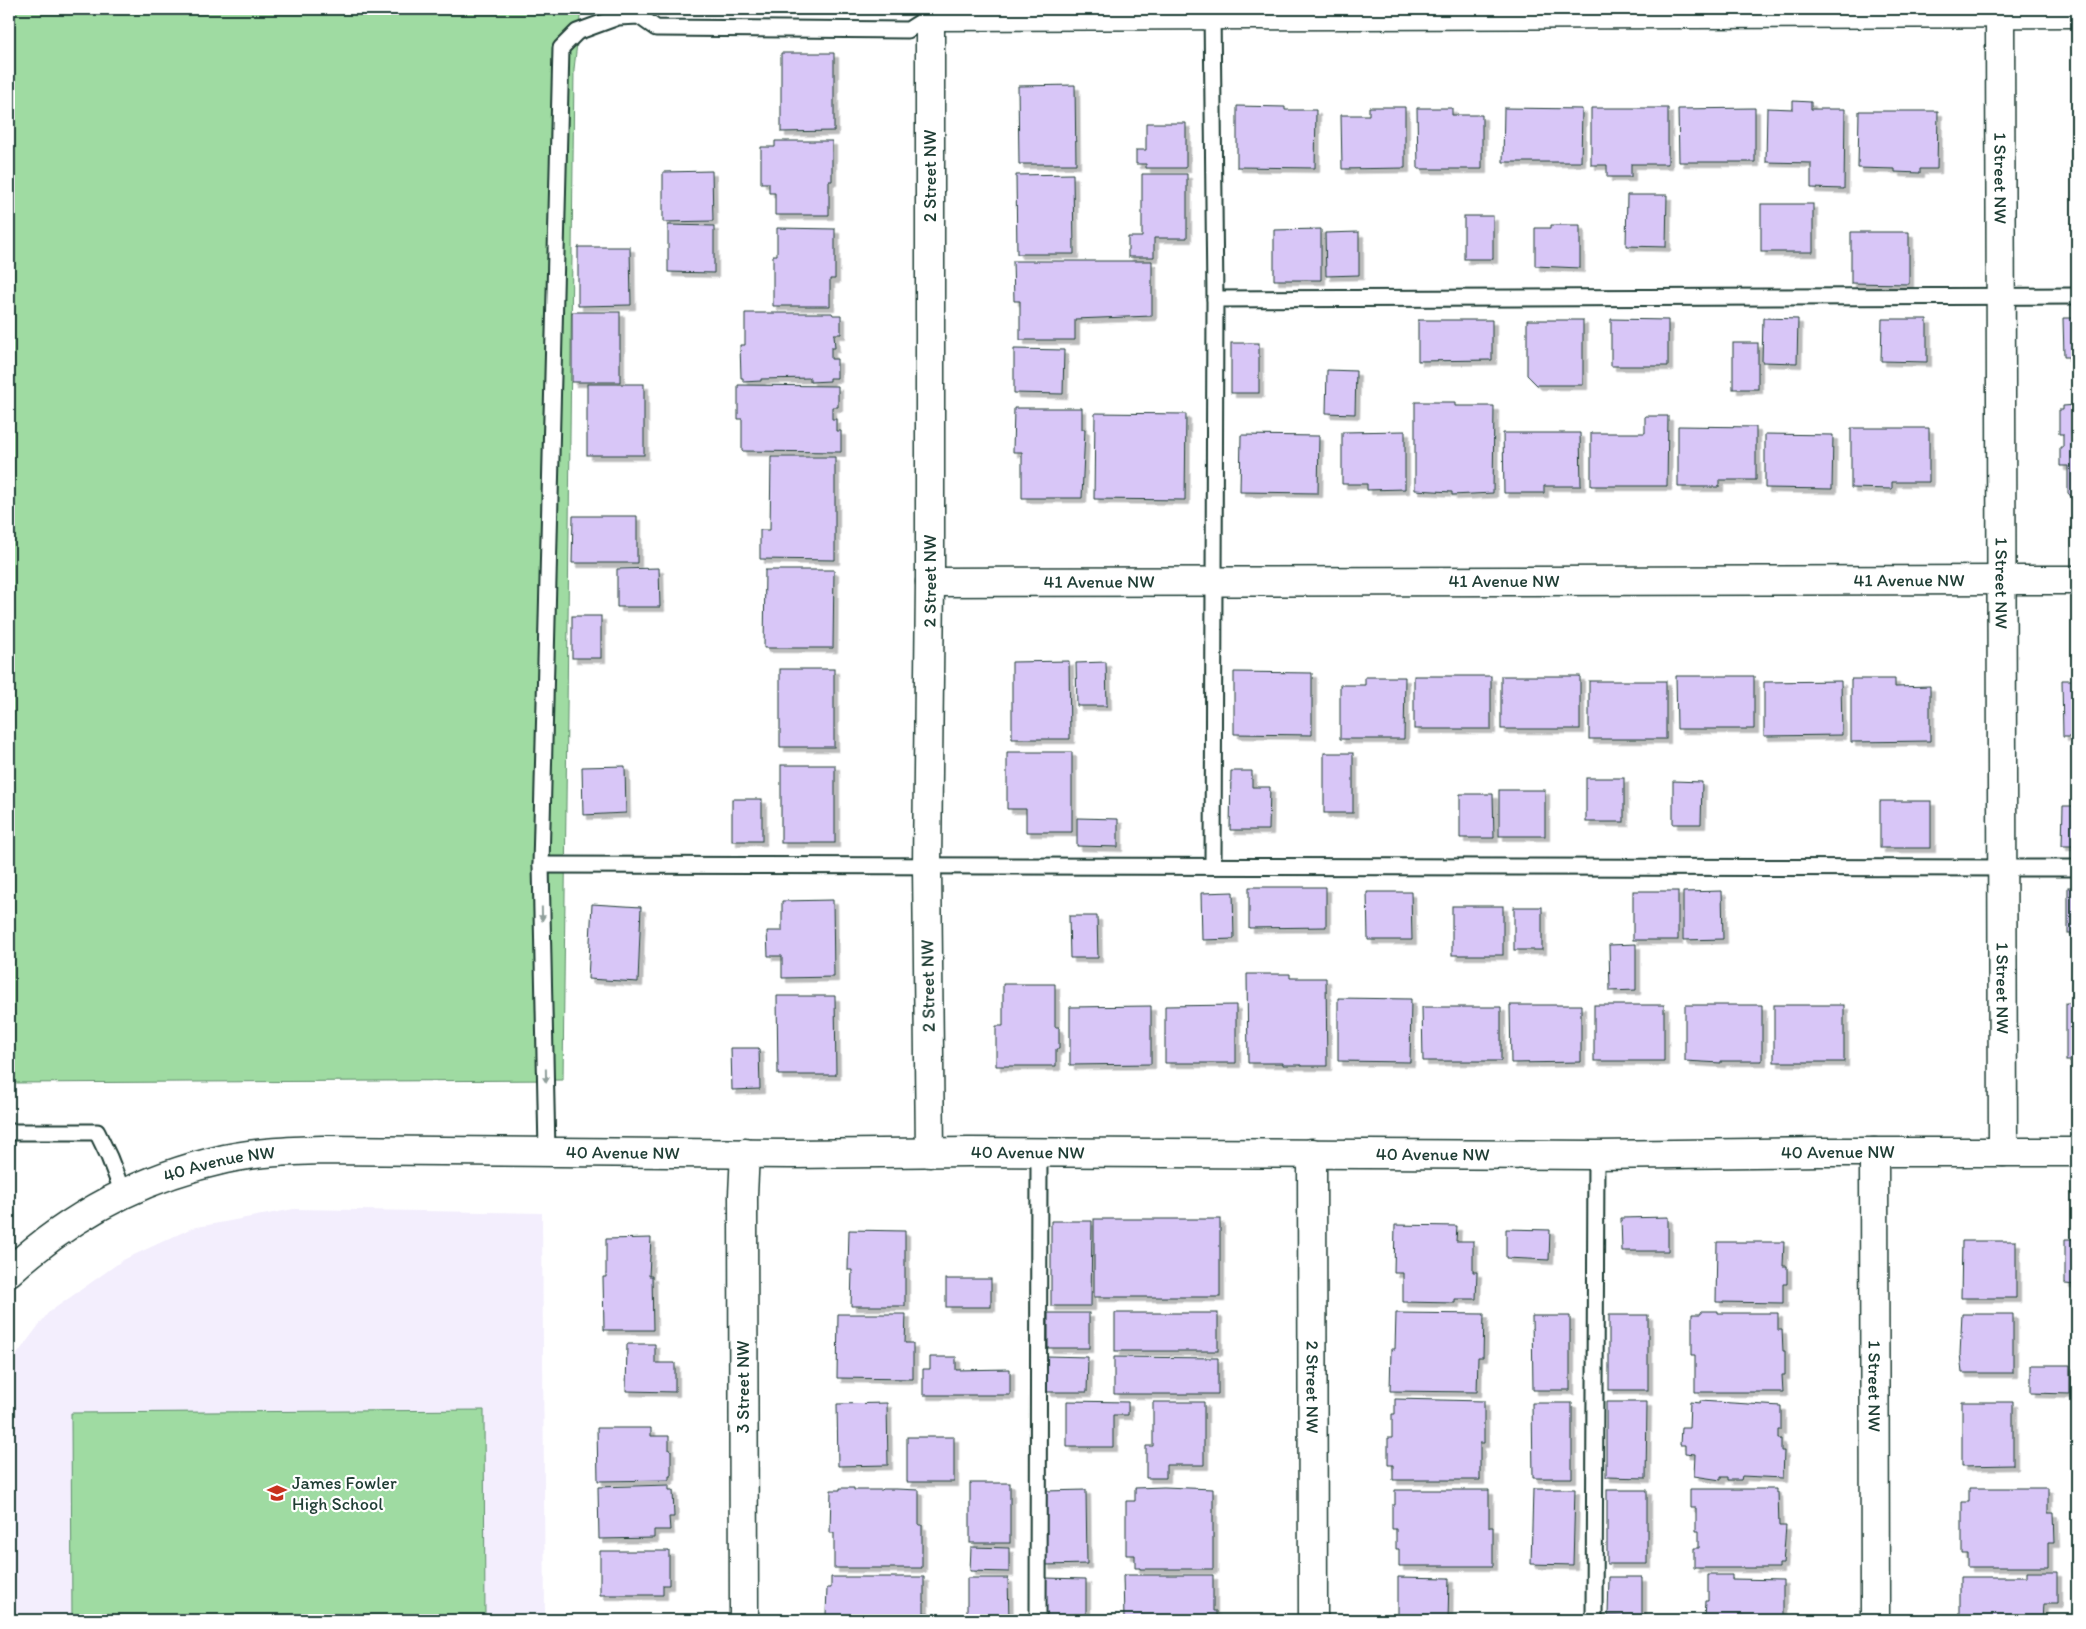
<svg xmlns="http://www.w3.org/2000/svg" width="2086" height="1629" font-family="Itim,sans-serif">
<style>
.built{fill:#f3eefd}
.green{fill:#9fdba2;stroke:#5f8c6b}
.building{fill:#d8c6f7;stroke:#1f3d34;filter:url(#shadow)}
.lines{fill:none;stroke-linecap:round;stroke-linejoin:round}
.lane-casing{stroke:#1f3d34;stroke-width:19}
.street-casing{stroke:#1f3d34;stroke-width:31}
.secondary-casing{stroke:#1f3d34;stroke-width:31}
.lane{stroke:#fff;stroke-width:15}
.street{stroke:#fff;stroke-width:28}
.secondary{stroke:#fff;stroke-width:28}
.oneway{fill:#8f9e9a}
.labels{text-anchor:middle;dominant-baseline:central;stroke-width:4.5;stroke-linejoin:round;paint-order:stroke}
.street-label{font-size:18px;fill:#1f3d34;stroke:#fff}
.poi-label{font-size:18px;fill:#1f3d34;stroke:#fff;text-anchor:start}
</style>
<defs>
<filter id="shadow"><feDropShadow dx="4.5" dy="4.5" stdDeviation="0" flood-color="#0004"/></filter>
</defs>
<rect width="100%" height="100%" fill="#fff"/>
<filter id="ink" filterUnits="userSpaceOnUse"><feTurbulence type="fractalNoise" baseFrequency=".02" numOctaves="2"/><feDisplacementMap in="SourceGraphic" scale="10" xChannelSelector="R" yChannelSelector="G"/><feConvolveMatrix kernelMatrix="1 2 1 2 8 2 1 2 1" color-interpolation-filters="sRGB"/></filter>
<g filter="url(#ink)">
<polygon class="built" points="294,1209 542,1213 545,1620 9,1620 9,1365 48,1313 123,1260 192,1228"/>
<g class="green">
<polygon points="9,9 581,9 574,69 563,1080 9,1083"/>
<polygon points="484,1410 485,1620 72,1620 71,1413"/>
</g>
<g class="building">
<polygon points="781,53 834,53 834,131 781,132"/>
<polygon points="1075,85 1076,164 1019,164 1018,86"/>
<polygon points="1793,101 1811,102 1811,109 1845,109 1844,189 1811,188 1811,163 1766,162 1767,108 1793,109"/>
<polygon points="1237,106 1285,107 1285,110 1316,110 1315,168 1237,167"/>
<polygon points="1369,107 1405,107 1405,168 1342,169 1341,115 1369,115"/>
<polygon points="1417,108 1452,108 1452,115 1482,115 1482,169 1418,169"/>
<polygon points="1504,108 1582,109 1581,162 1503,162"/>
<polygon points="1591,108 1668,108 1668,164 1631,164 1631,177 1607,177 1607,165 1591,165"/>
<polygon points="1755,108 1755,162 1679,162 1678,109"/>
<polygon points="1859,111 1938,111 1937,169 1920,169 1920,173 1895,172 1895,169 1858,168"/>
<polygon points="1146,123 1186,123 1186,168 1146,168 1146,164 1136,164 1136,150 1146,150"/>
<polygon points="775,141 832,141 832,181 829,181 829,215 775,215 775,193 769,193 769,183 761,183 761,147 775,147"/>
<polygon points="712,171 713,221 663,222 663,172"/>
<polygon points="1073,174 1074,254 1017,254 1016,175"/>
<polygon points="1142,174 1187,174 1187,238 1154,238 1154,257 1128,257 1128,237 1142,237"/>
<polygon points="1627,195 1667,195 1666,247 1626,246"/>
<rect x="1761" y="204" width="52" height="48"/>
<rect x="1464" y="216" width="29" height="43"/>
<polygon points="668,225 714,226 714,273 668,272"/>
<polygon points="1551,225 1580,225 1580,268 1535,266 1535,228 1551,228"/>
<polygon points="777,228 835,229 835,279 830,279 830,306 773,306 773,255 777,255"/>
<polygon points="1321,229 1321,280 1274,280 1274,230"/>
<polygon points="1359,232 1359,275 1326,276 1325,233"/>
<polygon points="1851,232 1909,232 1909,284 1851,283"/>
<polygon points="578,247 630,247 631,305 578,306"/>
<polygon points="1013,261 1152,261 1152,316 1075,319 1075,340 1020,340 1020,301 1014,301"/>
<rect x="572" y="312" width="48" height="70"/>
<polygon points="745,313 832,313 833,315 841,315 841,334 834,334 835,348 831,348 831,359 837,359 837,378 830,378 830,381 810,382 810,378 761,379 761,381 743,382 743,378 741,378 740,345 745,345"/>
<polygon points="1763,318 1798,319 1797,363 1762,362"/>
<polygon points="2063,318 2077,318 2077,357 2064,357"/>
<polygon points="1611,319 1668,320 1668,366 1611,366"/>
<polygon points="1882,319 1927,319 1927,362 1881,361"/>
<polygon points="1418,320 1492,320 1492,360 1418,361"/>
<polygon points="1527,320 1583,320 1583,385 1537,385 1527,375"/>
<rect x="1231" y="343" width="28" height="50"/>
<rect x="1733" y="343" width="25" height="46"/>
<polygon points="1014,349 1064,350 1063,394 1014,393"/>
<polygon points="1327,370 1356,371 1355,414 1326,413"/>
<rect x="587" y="384" width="57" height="71"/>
<polygon points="738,385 838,386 838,407 832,407 832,419 836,419 836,431 841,431 841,452 742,451 742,419 738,419"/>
<polygon points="1415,402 1455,402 1455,406 1494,406 1493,493 1452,495 1452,492 1415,490"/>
<polygon points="2077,405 2077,501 2075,501 2068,493 2068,466 2060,466 2060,447 2063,447 2063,434 2059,434 2059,410 2063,410 2063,406"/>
<polygon points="1014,408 1082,408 1082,429 1085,429 1082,498 1022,498 1022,452 1013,452"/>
<polygon points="1095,413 1186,414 1185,500 1094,499"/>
<polygon points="1645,416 1668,416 1667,486 1591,486 1591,433 1645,433"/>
<polygon points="1678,426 1756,427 1756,480 1719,480 1719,487 1678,487"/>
<polygon points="1851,428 1929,428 1929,482 1892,482 1892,489 1851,488"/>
<polygon points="1405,431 1405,489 1367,490 1367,484 1342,484 1342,432"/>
<polygon points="1503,433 1580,433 1581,486 1544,486 1544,493 1504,493"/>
<polygon points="1765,434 1833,435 1832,489 1765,488"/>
<polygon points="1241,435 1319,436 1318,493 1240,492"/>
<polygon points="771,457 835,457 835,560 760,559 760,530 770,530"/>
<polygon points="573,516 637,516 637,563 572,563"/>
<polygon points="659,568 660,607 617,607 617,569"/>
<polygon points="765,570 834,570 833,648 764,648"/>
<rect x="572" y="616" width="29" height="42"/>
<polygon points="1069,661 1070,739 1012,739 1012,662"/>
<polygon points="1106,662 1107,706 1077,706 1076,663"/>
<rect x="780" y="669" width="54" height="78"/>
<polygon points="1234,672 1312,673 1312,735 1234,734"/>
<rect x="1414" y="676" width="77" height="53"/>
<rect x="1501" y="676" width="79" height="53"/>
<polygon points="1676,676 1754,676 1754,729 1677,729"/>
<polygon points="1365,677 1405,677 1404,739 1340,739 1340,685 1365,685"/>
<polygon points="1851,679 1895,679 1895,687 1930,686 1930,741 1851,742"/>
<polygon points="2062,680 2077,680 2077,737 2063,737"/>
<rect x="1589" y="681" width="77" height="58"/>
<polygon points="1841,681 1842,735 1764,736 1764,682"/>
<polygon points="1007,752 1072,752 1072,832 1026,832 1026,809 1007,809"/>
<rect x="1324" y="753" width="29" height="60"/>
<rect x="781" y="765" width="54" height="78"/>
<polygon points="625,766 626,813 583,815 582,767"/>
<polygon points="1231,771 1252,771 1252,787 1270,787 1269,830 1230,830"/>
<rect x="1586" y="778" width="38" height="44"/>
<polygon points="1673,781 1702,782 1701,824 1673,824"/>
<rect x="1499" y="790" width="46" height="46"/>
<polygon points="1460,794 1493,794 1494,838 1460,838"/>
<rect x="732" y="799" width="30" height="42"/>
<rect x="1880" y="801" width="51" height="47"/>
<polygon points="2063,806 2077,806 2077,846 2062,846"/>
<polygon points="1077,818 1118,819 1118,847 1077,846"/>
<polygon points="1249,887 1326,887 1326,927 1249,928"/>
<rect x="2068" y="887" width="9" height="47"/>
<rect x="1633" y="891" width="45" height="49"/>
<polygon points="1722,891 1723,939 1683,940 1683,892"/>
<polygon points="1233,892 1234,939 1202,940 1201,893"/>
<polygon points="1367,892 1411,892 1412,940 1368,940"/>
<polygon points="833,900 834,977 782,978 782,956 768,956 767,931 782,931 782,901"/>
<polygon points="592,904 641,907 638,982 588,979"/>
<rect x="1452" y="906" width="51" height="49"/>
<rect x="1514" y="907" width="28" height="43"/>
<polygon points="1069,916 1097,916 1098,958 1070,958"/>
<polygon points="1636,944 1636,990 1610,991 1609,945"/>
<polygon points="1247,974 1290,974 1290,978 1326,978 1327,1066 1301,1066 1301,1065 1283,1065 1283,1063 1248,1063"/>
<polygon points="1003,984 1055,984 1055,1027 1059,1027 1059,1049 1056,1049 1056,1066 996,1066 996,1026 1003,1026"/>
<polygon points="777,996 835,996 836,1075 778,1075"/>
<polygon points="1338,998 1411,999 1410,1062 1338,1061"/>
<rect x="2066" y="1003" width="11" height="58"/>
<polygon points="1236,1005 1236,1063 1165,1063 1165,1006"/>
<polygon points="1510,1005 1581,1005 1581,1062 1511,1063"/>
<rect x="1594" y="1005" width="70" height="56"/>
<polygon points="1685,1005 1762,1005 1762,1061 1721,1061 1721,1063 1685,1061"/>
<rect x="1774" y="1005" width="70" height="57"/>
<polygon points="1151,1006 1151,1064 1070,1065 1070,1007"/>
<polygon points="1422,1007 1501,1007 1501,1061 1423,1061"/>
<polygon points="731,1048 759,1048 760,1089 732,1090"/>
<polygon points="1668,1217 1668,1251 1622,1251 1621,1218"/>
<rect x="1094" y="1219" width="126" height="78"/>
<polygon points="1051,1221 1092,1221 1091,1306 1051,1306"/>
<polygon points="1395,1225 1457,1226 1456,1241 1473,1241 1473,1272 1477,1272 1476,1299 1455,1299 1455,1303 1403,1302 1403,1273 1394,1273"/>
<polygon points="1506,1229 1550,1230 1549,1260 1506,1258"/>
<polygon points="849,1230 905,1231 905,1306 851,1306 852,1270 848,1270"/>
<polygon points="651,1238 649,1276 652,1276 653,1330 604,1330 603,1277 606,1277 606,1239"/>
<polygon points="2065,1239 2077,1239 2077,1285 2065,1284"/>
<polygon points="1962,1241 2016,1241 2016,1298 1961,1298"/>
<polygon points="1717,1242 1784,1242 1783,1266 1787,1266 1787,1284 1783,1284 1783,1303 1716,1302"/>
<rect x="946" y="1279" width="45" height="28"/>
<polygon points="1701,1311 1718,1311 1718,1313 1778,1313 1778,1330 1782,1330 1783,1351 1785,1351 1785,1375 1782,1375 1783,1392 1695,1392 1695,1355 1692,1355 1692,1314 1701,1314"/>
<rect x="1048" y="1313" width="41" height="35"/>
<rect x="1115" y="1313" width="103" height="38"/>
<polygon points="1396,1313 1484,1314 1483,1357 1478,1357 1477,1392 1390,1391 1391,1349 1395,1349"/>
<polygon points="838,1314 906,1314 905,1343 913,1343 913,1379 837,1378"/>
<polygon points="1962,1314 2013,1314 2013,1373 1962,1373 1960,1354"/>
<rect x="1609" y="1315" width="39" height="75"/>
<polygon points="1532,1316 1570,1316 1570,1390 1533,1390"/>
<polygon points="627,1344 655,1344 655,1363 675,1363 675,1392 626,1391"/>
<polygon points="1047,1356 1088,1357 1087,1392 1047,1392"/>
<polygon points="930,1357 956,1357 956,1370 1010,1369 1010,1395 923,1395 923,1369 930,1369"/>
<polygon points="1114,1357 1218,1358 1218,1394 1114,1394"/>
<polygon points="2031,1365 2070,1365 2070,1394 2031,1393"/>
<polygon points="1395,1399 1484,1401 1484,1443 1480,1443 1480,1480 1393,1480 1393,1465 1388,1465 1388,1438 1392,1438 1392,1414 1395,1414"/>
<polygon points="1067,1401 1128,1402 1128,1415 1113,1415 1113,1447 1067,1447"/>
<polygon points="1700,1401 1781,1406 1781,1430 1778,1430 1778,1439 1781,1439 1781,1451 1784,1451 1783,1478 1742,1476 1741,1480 1728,1480 1728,1477 1721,1477 1721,1480 1694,1476 1695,1454 1685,1453 1685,1445 1680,1445 1681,1427 1689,1427 1690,1402 1700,1403"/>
<polygon points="1153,1402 1204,1402 1204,1465 1166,1465 1166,1478 1146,1478 1146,1446 1153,1446"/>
<polygon points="1606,1402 1647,1402 1646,1478 1606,1477"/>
<polygon points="1962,1402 2013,1402 2013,1465 1962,1466"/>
<polygon points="887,1403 888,1465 838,1466 837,1404"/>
<polygon points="1532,1403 1572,1403 1572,1478 1533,1478"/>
<polygon points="597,1428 651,1428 651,1436 669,1436 669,1450 671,1450 671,1476 669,1476 669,1480 598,1481"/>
<rect x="907" y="1437" width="47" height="45"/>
<rect x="970" y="1483" width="40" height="60"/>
<polygon points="669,1485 669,1490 673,1490 674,1517 669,1517 670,1530 654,1530 654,1538 599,1539 598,1487"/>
<polygon points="1164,1487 1213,1489 1213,1569 1140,1569 1140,1568 1135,1568 1135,1555 1126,1555 1126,1501 1135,1501 1135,1488"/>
<polygon points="840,1488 854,1488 854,1490 882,1490 883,1489 896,1489 919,1490 919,1525 922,1525 922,1568 834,1568 834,1533 830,1533 831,1490 840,1490"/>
<polygon points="1969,1488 2048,1488 2048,1513 2054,1513 2055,1543 2048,1543 2048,1567 1968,1567 1968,1554 1962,1554 1962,1502 1969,1502"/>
<polygon points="1533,1489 1575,1489 1573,1565 1531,1564"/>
<polygon points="1690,1489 1776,1489 1776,1492 1778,1492 1779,1526 1786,1526 1783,1564 1779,1564 1779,1568 1694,1568 1694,1548 1699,1548 1699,1531 1696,1531 1696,1508 1690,1508"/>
<polygon points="1086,1490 1087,1564 1045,1565 1045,1491"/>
<polygon points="1395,1490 1489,1490 1489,1527 1493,1527 1493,1566 1399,1566 1399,1549 1396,1549 1396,1529 1392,1529 1392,1505 1395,1505"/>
<rect x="1607" y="1490" width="40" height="74"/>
<polygon points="971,1547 1009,1548 1009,1572 970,1571"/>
<polygon points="600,1551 669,1551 669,1585 663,1585 663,1595 600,1595"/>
<polygon points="2027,1572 2057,1572 2057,1604 2044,1604 2043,1620 1960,1620 1960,1577 2027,1577"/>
<polygon points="1123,1575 1213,1575 1213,1611 1216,1611 1216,1620 1124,1620"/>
<polygon points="1708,1575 1732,1575 1732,1579 1783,1580 1783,1620 1704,1620 1705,1601 1708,1601"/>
<polygon points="831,1577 924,1577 924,1613 929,1613 929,1620 831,1620 831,1615 826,1615 827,1588 831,1588"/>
<polygon points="1398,1577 1449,1578 1448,1620 1398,1620"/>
<polygon points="1609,1577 1642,1577 1642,1617 1608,1616"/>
<polygon points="967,1578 1008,1578 1009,1620 967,1620"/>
<polygon points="1045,1578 1086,1579 1086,1620 1045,1620"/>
<rect x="1510" y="1619" width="48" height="1"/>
</g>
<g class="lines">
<defs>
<g id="lane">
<polyline points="1212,10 1215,299 1213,866"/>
<polyline points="1215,299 2077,296"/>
<polyline points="541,865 2077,868"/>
<polyline points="9,1132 97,1132 109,1157 123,1193"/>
<polyline points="547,1151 541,865 561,48 577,32 618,17 639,16 656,28 908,30 930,16"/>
<polyline points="1038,1620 1039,1153"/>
<polyline points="1594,1620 1596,1155"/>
</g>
<g id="street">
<path id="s1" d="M 2000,13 L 2003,1152"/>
<polyline points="930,16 2077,13"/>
<path id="s2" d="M 930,582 L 2077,580"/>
<path id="s3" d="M 1874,1152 L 1875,1620"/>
<path id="s4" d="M 930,1153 L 927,866 L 930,582 L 930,9"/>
<path id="s5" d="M 1312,1153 L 1313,1620"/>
<polyline points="744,1620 743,1195 745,1153"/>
</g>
<g id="secondary">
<path id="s6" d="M 9,1272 C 70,1216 143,1177 225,1159 C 257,1152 290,1151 323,1150 L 792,1154 L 969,1152 L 1596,1155 L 1820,1152 L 2077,1152"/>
</g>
</defs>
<use href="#lane" class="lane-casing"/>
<use href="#street" class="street-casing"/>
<use href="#secondary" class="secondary-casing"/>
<use href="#lane" class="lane"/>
<use href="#street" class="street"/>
<use href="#secondary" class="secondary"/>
</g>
<defs><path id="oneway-solid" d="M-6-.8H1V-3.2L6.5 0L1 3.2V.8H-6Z" transform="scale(1.25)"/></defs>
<g class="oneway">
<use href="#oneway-solid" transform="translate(542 914) rotate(89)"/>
<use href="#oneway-solid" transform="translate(546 1076) rotate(89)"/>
</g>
</g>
<defs>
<symbol id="school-bare" viewBox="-9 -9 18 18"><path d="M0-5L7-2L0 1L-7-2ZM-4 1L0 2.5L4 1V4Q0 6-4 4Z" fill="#c8321e" stroke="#fff" stroke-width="2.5" paint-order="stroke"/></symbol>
</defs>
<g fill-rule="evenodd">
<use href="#school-bare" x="263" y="1479" width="28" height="28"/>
</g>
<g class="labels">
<g class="street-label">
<text transform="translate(930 176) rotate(-90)">2 Street NW</text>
<text stroke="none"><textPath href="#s1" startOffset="165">1 Street NW</textPath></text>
<text stroke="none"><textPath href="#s2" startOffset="574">41 Avenue NW</textPath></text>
<text stroke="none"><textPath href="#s4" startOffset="572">2 Street NW</textPath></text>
<text stroke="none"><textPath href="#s2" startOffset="169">41 Avenue NW</textPath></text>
<text stroke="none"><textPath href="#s2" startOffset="979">41 Avenue NW</textPath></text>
<text stroke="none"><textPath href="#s1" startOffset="570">1 Street NW</textPath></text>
<text transform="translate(928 986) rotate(-91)">2 Street NW</text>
<text stroke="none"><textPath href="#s1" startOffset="975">1 Street NW</textPath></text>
<text stroke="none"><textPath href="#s6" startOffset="645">40 Avenue NW</textPath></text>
<text stroke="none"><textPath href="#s6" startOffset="1860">40 Avenue NW</textPath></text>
<text stroke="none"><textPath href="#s6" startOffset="1050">40 Avenue NW</textPath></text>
<text stroke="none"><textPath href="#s6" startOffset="1455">40 Avenue NW</textPath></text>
<text stroke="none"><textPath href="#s6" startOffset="240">40 Avenue NW</textPath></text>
<text stroke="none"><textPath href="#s3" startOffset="234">1 Street NW</textPath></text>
<text transform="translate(743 1387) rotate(-90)">3 Street NW</text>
<text stroke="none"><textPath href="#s5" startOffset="234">2 Street NW</textPath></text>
</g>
<g class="poi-label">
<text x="292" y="1483">James Fowler<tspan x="292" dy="21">High School</tspan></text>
</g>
</g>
<rect width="2086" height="1629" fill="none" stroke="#fff" stroke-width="30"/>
<rect x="15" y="15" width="2056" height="1599" fill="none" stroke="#1f3d34" stroke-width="2" filter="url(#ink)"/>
</svg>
